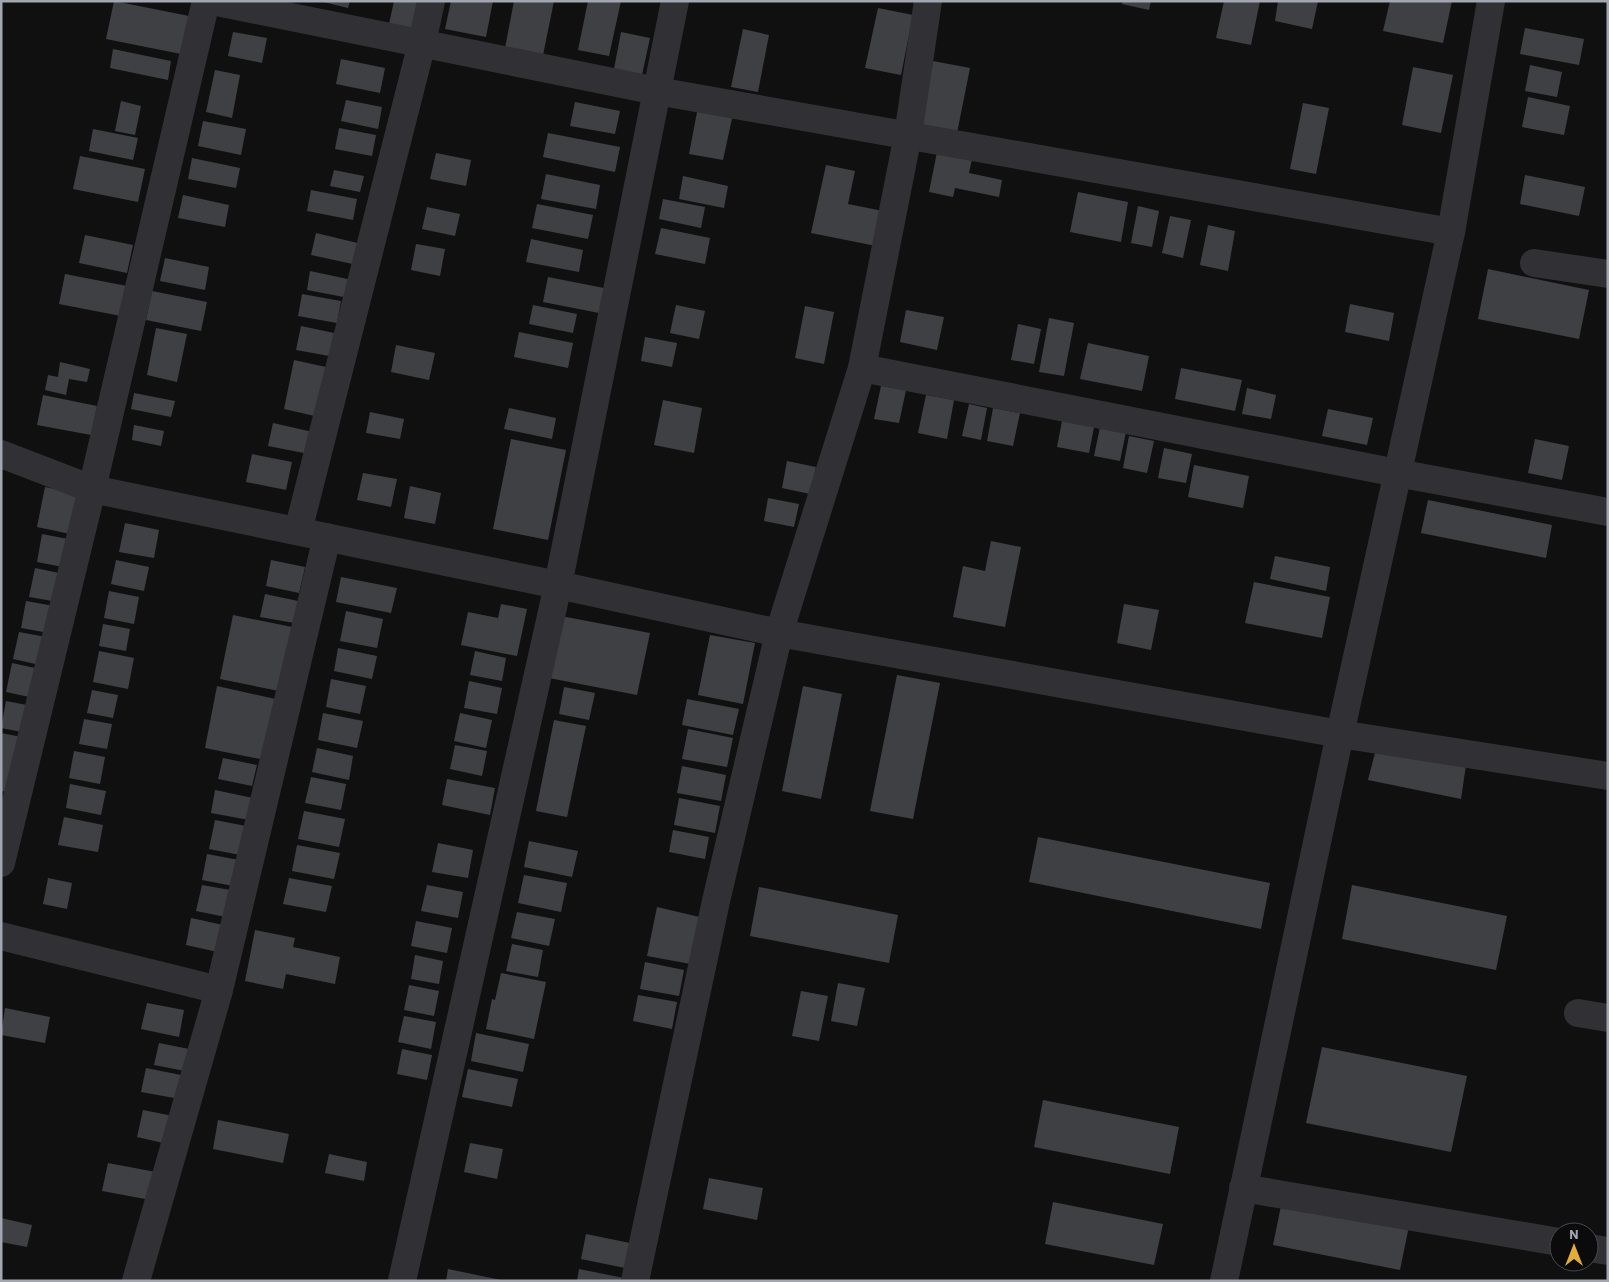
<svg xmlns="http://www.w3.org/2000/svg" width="1609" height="1282" font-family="Barlow,sans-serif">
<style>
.building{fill:#3f4044}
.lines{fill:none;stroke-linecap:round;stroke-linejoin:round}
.street{stroke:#313135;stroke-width:28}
</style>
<rect width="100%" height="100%" fill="#101011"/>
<g class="building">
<polygon points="114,1 189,16 181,54 106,39"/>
<polygon points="319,1 350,1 348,8"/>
<polygon points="394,1 424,1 419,32 389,24"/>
<polygon points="451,1 493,1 486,37 445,29"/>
<polygon points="514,1 554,1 543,55 505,48"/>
<polygon points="588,1 621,1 609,56 578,50"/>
<polygon points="1123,1 1151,1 1149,10 1122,4"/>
<polygon points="1224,1 1260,1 1251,45 1216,38"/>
<polygon points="1278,1 1318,1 1312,29 1275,21"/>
<polygon points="1390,1 1452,1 1443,43 1383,31"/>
<polygon points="878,8 913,15 901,75 865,68"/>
<polygon points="1525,28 1584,39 1579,65 1520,54"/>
<polygon points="743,29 769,35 758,92 731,87"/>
<polygon points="233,32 267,38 262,63 228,56"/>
<polygon points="621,32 650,38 642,75 614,69"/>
<polygon points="113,49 171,61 168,80 110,68"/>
<polygon points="341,59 385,68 380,93 336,84"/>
<polygon points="933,61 970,68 957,133 920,126"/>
<polygon points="1530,65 1562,72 1557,97 1525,91"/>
<polygon points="1413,67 1453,75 1441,133 1402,125"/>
<polygon points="215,70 240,75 232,118 206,112"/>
<polygon points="1528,97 1570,106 1564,135 1522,127"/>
<polygon points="346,100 382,107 378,129 341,121"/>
<polygon points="121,101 141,106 135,135 115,131"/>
<polygon points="575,102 620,111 615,134 570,126"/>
<polygon points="1303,103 1329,108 1316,174 1290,169"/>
<polygon points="698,107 733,114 723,160 689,154"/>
<polygon points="203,121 246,129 241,155 198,146"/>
<polygon points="339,128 376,135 372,156 335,149"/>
<polygon points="93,129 138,138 133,160 89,151"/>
<polygon points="548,133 620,147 615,172 543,157"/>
<polygon points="937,152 972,159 969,173 1002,180 999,197 955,188 953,197 929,192"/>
<polygon points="436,153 471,160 466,186 430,179"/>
<polygon points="80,156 145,169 138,202 73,189"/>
<polygon points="192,158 240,168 236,188 188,179"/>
<polygon points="826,165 855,171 848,204 883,211 876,246 811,233"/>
<polygon points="334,170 364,176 360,192 330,186"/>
<polygon points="546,174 600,185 596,209 541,199"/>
<polygon points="1525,175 1585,187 1579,216 1520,204"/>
<polygon points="683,176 728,186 724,208 679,199"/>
<polygon points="311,190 357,199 353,220 307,211"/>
<polygon points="1078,192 1128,202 1121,242 1070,232"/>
<polygon points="183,195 229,205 225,227 178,218"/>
<polygon points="663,199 705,207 701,228 659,219"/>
<polygon points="537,204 593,215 588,239 532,228"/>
<polygon points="1138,206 1159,211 1152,247 1131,243"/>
<polygon points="427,207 460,214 455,236 422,229"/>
<polygon points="1170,216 1191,220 1183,258 1162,253"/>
<polygon points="1208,225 1235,231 1228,271 1200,265"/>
<polygon points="661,228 710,238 705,264 655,254"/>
<polygon points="316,233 366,245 362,266 311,255"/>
<polygon points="85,235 133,245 127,273 79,263"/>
<polygon points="531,239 583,250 579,272 526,262"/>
<polygon points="416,244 445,249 440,276 411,270"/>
<polygon points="165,258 209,267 205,290 160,281"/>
<polygon points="1488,269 1589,290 1579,339 1478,319"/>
<polygon points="310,271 357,281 354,299 307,290"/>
<polygon points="65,274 127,286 121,316 59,304"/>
<polygon points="548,277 604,288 599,313 543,302"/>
<polygon points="152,291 207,302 201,331 146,320"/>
<polygon points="302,294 341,301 337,323 298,316"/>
<polygon points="1350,304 1394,313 1389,341 1345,332"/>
<polygon points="533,305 577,314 573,333 529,324"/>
<polygon points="676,305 705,311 699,339 670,333"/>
<polygon points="805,306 834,312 824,364 795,358"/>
<polygon points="906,310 944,317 937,350 900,342"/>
<polygon points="1049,318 1074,323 1064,376 1039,372"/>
<polygon points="1018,324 1041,329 1034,364 1011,360"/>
<polygon points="301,326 334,333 329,356 296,350"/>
<polygon points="156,328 187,334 177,382 147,375"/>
<polygon points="519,332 573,343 568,368 514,357"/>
<polygon points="645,337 677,343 672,367 641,361"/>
<polygon points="1088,343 1149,356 1142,391 1080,379"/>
<polygon points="396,345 435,353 429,380 391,372"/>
<polygon points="294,360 335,369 319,417 284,409"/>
<polygon points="60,362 90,369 87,382 69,379 66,395 45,390 48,375 58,377"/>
<polygon points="1181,368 1242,380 1235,411 1175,399"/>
<polygon points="881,386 906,390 899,423 874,419"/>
<polygon points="1247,388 1276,395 1271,419 1242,414"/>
<polygon points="134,393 175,401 171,417 131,409"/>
<polygon points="43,395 97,406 91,435 37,425"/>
<polygon points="926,395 954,400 947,439 918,433"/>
<polygon points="663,400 702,408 694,453 654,445"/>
<polygon points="969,404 987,408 981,440 962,436"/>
<polygon points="509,408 556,418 552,439 504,429"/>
<polygon points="993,408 1020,413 1013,446 987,441"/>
<polygon points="1328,409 1373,418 1367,445 1322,436"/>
<polygon points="370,412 404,419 400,439 366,433"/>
<polygon points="1063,416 1095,422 1089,453 1057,447"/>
<polygon points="273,423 313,432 309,454 268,446"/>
<polygon points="134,425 164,431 161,446 132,440"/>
<polygon points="1100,427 1126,432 1120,461 1094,456"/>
<polygon points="1129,436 1154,441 1147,473 1123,468"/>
<polygon points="511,439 566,450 548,540 493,529"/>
<polygon points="1535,439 1569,446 1562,480 1528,473"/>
<polygon points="1164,448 1192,454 1186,483 1158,478"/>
<polygon points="252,454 292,462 286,490 246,482"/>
<polygon points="787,461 816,467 810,494 782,488"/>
<polygon points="1194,465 1249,476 1243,508 1188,497"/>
<polygon points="363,473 397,479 391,507 357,500"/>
<polygon points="410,486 441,493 435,524 404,518"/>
<polygon points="45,487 83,495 75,535 37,527"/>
<polygon points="768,498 799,504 794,527 764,521"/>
<polygon points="1428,500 1552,525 1546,558 1421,533"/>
<polygon points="125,523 159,530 154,558 119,552"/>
<polygon points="42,534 73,540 68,568 37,562"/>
<polygon points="991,541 1021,547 1005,627 953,617 963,566 985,571"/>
<polygon points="1275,556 1330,567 1326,591 1270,579"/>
<polygon points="116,560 149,567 144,591 111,584"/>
<polygon points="271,560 305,567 299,593 266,586"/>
<polygon points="35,568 64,574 58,602 29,597"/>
<polygon points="341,577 397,588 391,613 336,602"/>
<polygon points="1254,582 1330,597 1322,638 1245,623"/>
<polygon points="109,591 139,597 134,624 104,618"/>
<polygon points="265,594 298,601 294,623 260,617"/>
<polygon points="26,601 54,606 49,633 21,628"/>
<polygon points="501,604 527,609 517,656 461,645 468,612 498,618"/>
<polygon points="1124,604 1159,610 1151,650 1117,643"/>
<polygon points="346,611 383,619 377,648 340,641"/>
<polygon points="233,615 302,629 284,692 220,679"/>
<polygon points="561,616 650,633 637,695 549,678"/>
<polygon points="103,624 130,629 126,651 99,646"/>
<polygon points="19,632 46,637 40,665 13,659"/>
<polygon points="710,635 755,643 743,704 698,695"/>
<polygon points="338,648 377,656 372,679 334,671"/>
<polygon points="99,651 134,658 128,689 93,682"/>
<polygon points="475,651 506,658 502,681 470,675"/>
<polygon points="12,663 40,669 34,698 6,692"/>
<polygon points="897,675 940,683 913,819 870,811"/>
<polygon points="331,679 366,686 360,714 326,707"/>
<polygon points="469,681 502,688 497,714 464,708"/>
<polygon points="217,686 280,700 270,761 205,748"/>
<polygon points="803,686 842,694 821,799 782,791"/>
<polygon points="564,687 595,693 589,720 559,714"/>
<polygon points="92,690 118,695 113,718 87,713"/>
<polygon points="687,699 739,709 733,735 682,725"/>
<polygon points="6,701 32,706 27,733 1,728"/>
<polygon points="323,713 363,721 357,748 318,740"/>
<polygon points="460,713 492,720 486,748 454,741"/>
<polygon points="84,719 112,724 107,749 79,744"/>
<polygon points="554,720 586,726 567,817 536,811"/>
<polygon points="688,729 733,738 727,767 682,759"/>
<polygon points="1,733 27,738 16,793 1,791"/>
<polygon points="455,745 487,751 482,776 450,769"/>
<polygon points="317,748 353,756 349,780 312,772"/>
<polygon points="74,751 105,757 100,784 69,778"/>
<polygon points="1375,753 1466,765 1461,799 1368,780"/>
<polygon points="223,758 257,765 252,786 218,779"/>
<polygon points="682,766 726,775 721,801 677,793"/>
<polygon points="311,777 346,784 341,810 305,803"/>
<polygon points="447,779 495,788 490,815 442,805"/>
<polygon points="70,784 106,791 101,815 66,808"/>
<polygon points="215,790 253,798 249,820 211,813"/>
<polygon points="679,798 720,806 715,833 674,825"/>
<polygon points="304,811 345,819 339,847 298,839"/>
<polygon points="64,817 103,825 98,852 58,845"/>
<polygon points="215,820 246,826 240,855 209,849"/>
<polygon points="673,830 709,837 705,859 669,852"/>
<polygon points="1038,837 1270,883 1261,929 1029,882"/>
<polygon points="529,841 578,851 572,877 524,867"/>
<polygon points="438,843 473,850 468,878 432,872"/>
<polygon points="297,845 340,853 334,879 292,871"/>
<polygon points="207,854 239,860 233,886 202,880"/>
<polygon points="524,875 567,883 561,912 518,903"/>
<polygon points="48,878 72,883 67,909 43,904"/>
<polygon points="289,878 332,886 326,912 283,904"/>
<polygon points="202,885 236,891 231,918 196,911"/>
<polygon points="427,885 463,892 458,918 421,911"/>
<polygon points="1352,885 1507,916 1496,970 1342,939"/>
<polygon points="759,887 898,915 889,963 750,936"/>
<polygon points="657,907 708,919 696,965 647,956"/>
<polygon points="517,912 555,919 549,946 511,938"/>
<polygon points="191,918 228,926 222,953 186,945"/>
<polygon points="416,921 452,928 447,953 411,946"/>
<polygon points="255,930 295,938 293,947 340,957 335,984 286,974 283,989 245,981"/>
<polygon points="512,944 543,950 538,977 506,971"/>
<polygon points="415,955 443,961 439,984 411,979"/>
<polygon points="645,962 684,970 679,996 640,989"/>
<polygon points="501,973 546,982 534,1039 486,1029 492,999 495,1000"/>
<polygon points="838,983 865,988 857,1026 831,1021"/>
<polygon points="409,985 439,991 434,1016 404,1010"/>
<polygon points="801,991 828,996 819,1041 792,1036"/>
<polygon points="638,995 677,1002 672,1029 633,1021"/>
<polygon points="147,1003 184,1010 179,1037 141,1029"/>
<polygon points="5,1008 50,1017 45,1043 1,1035"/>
<polygon points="404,1016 436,1022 431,1049 398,1042"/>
<polygon points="476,1033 529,1044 523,1072 471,1061"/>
<polygon points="159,1043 189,1049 185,1071 154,1065"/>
<polygon points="1322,1047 1467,1076 1451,1152 1306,1123"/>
<polygon points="402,1049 432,1055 427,1080 397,1074"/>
<polygon points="146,1068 191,1077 185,1100 141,1092"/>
<polygon points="468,1069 518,1079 512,1107 462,1097"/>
<polygon points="1043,1100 1179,1127 1170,1174 1034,1147"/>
<polygon points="143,1110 178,1117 172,1145 137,1137"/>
<polygon points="218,1120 289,1134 283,1163 213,1149"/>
<polygon points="470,1143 503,1149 497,1179 464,1172"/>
<polygon points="329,1154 367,1162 364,1181 325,1173"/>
<polygon points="108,1163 161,1173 156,1201 102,1191"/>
<polygon points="709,1178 763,1188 757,1220 703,1209"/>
<polygon points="1283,1196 1410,1221 1400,1270 1273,1245"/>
<polygon points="1053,1202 1163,1224 1154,1265 1045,1244"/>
<polygon points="1,1218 32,1225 27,1247 1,1242"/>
<polygon points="586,1234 635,1244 630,1269 581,1259"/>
<polygon points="448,1269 501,1280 501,1281 446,1281"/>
<polygon points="579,1269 629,1279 629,1281 577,1281"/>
</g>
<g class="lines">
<g class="street">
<polyline points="212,1 657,91 1451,232"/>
<polyline points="1534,263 1608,274"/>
<polyline points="862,368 1397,473 1608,512"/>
<polyline points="1,454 92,489 558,585 779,633 1340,734 1608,776"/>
<polyline points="298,531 422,43 431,1"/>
<polyline points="1,863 92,489 206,1"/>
<polyline points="1,936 219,990"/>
<polyline points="1578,1013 1608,1018"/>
<polyline points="1243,1188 1559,1242"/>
<polyline points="1589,1248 1608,1251"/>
<polyline points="136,1281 219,990 327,537"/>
<polyline points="402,1281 558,585 675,1"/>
<polyline points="635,1281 716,901 779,633 862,368 908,135 928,1"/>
<polyline points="1224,1281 1340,734 1451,232 1491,1"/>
</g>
</g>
<rect width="1609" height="1282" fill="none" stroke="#a2a6b0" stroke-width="5"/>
<g transform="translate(1574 1247)"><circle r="24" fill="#0b0b0c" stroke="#47494e"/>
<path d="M0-4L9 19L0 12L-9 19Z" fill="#e0ae38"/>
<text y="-8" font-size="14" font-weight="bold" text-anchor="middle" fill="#a2a6b0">N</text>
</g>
</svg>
